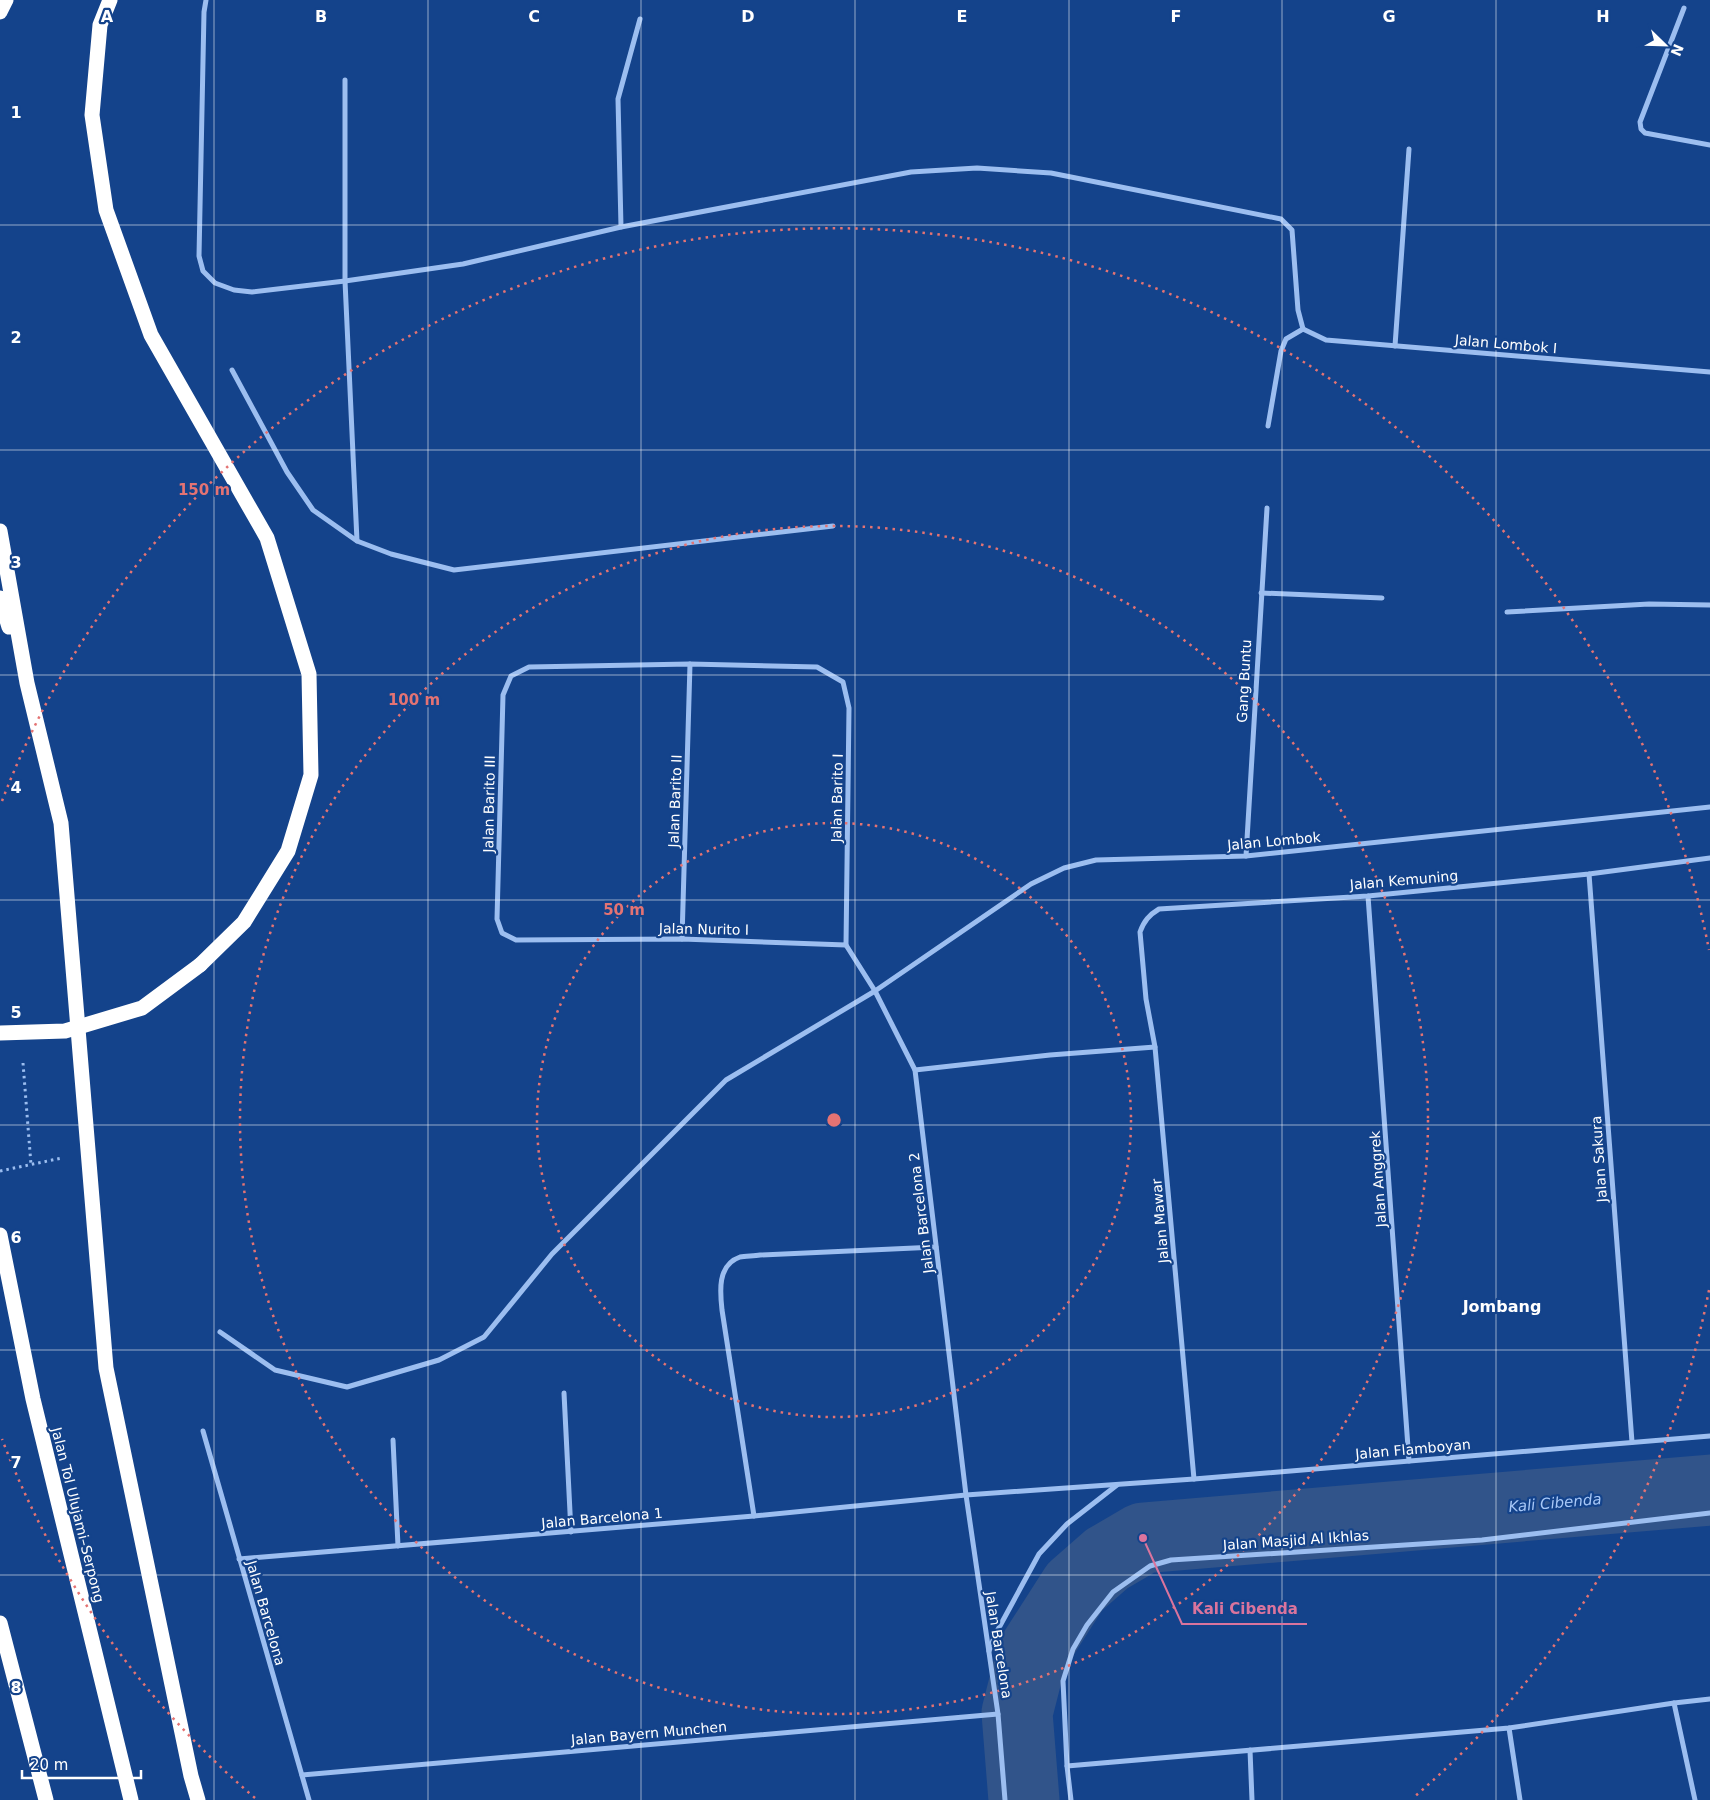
<svg xmlns="http://www.w3.org/2000/svg" width="1710" height="1800" font-family="'DejaVu Sans',sans-serif">
<style>
.lines{fill:none;stroke-linecap:round;stroke-linejoin:round}
.river{stroke:#31548a;stroke-width:71}
.path{stroke:#9cbef0;stroke-width:3;stroke-dasharray:2.5 4;stroke-linecap:butt}
.minor{stroke:#9cbef0;stroke-width:5}
.motorway{stroke:#fff;stroke-width:15}
.motorway-bridge{stroke:#fff;stroke-width:15}
.grid{fill:none;stroke:#fff;stroke-width:1;stroke-opacity:0.55}
.ring{fill:none;stroke:#e47373;stroke-width:2.5;stroke-dasharray:2.5 5}
.labels{text-anchor:middle;dominant-baseline:central;stroke-width:4.5;stroke-linejoin:round;paint-order:stroke}
.street-label{font-size:14px;fill:#fff;stroke:#14438b}
.water-label{font-size:15px;font-style:italic;fill:#a8c8f7;stroke:#14438b}
.quarter-label{font-size:16px;font-weight:bold;fill:#fff;stroke:#14438b}
.grid-label{font-size:16px;text-anchor:middle;font-weight:bold;fill:#fff;stroke:#14438b;stroke-width:4.5;stroke-linejoin:round;paint-order:stroke}
.centre{fill:#e47373;stroke:#14438b;stroke-width:2.5}
.ring-label{font-size:15px;text-anchor:middle;font-weight:bold;fill:#e47373;stroke:#14438b;stroke-width:4.5;stroke-linejoin:round;paint-order:stroke}
.leader{fill:none;stroke:#da749d;stroke-width:2}
.callout-dot{fill:#da749d;stroke:#14438b;stroke-width:2}
.callout-label{font-size:15px;text-anchor:middle;font-weight:bold;fill:#da749d;stroke:#14438b;stroke-width:4.5;stroke-linejoin:round;paint-order:stroke}
</style>
<rect width="100%" height="100%" fill="#14438b"/>
<g class="lines">
<polyline class="river" points="1024,1800 1017,1713 1032,1654 1075,1587 1107,1559 1143,1538 1710,1490"/>
<g class="path">
<polyline points="23,1063 31,1165"/>
<polyline points="0,1171 62,1158"/>
</g>
<g class="minor">
<polyline points="206,0 204,12 199,256 203,271 215,283 234,290 252,292 345,281 463,264 621,227 911,172 977,168 1051,173 1281,219 1292,230 1298,310 1303,329"/>
<polyline points="1684,8 1640,122 1641,129 1645,133 1710,145"/>
<polyline points="345,80 345,281 357,541"/>
<polyline points="621,227 618,99 640,19"/>
<polyline points="1303,329 1326,340 1710,372"/>
<polyline points="1395,346 1409,149"/>
<polyline points="232,370 287,472 313,510 357,541 391,554 454,570 833,526"/>
<polyline points="1268,426 1281,351 1286,339 1303,329"/>
<polyline points="1261,593 1382,598"/>
<polyline points="1507,612 1649,604 1710,605"/>
<polygon points="690,664 817,667 843,682 849,708 846,945 682,939 516,940 502,933 497,919 503,695 511,676 529,667"/>
<polyline points="1246,856 1267,508"/>
<polyline points="1589,874 1632,1442"/>
<polyline points="1368,896 1409,1461"/>
<polyline points="682,939 690,664"/>
<polyline points="846,945 875,991 915,1070 966,1495 998,1714 1005,1800"/>
<polyline points="915,1070 1050,1055 1155,1047"/>
<polyline points="220,1332 275,1370 347,1387 439,1360 484,1337 552,1254 726,1080 875,991 1031,884 1064,868 1096,860 1246,856 1710,807"/>
<polyline points="564,1393 571,1532"/>
<polyline points="203,1431 309,1800"/>
<polyline points="393,1440 398,1546"/>
<path d="M 1194,1479 L 1155,1047 L 1146,999 L 1140,932 C 1144,921 1149,915 1159,909 L 1368,896 L 1589,874 L 1710,858"/>
<path d="M 754,1516 L 722,1310 C 720,1292 717,1265 740,1257 C 746,1256 754,1256 760,1255 L 936,1247"/>
<polyline points="239,1559 754,1516 966,1495 1194,1479 1710,1436"/>
<polyline points="989,1651 995,1635 1039,1554 1067,1524 1117,1485"/>
<polyline points="1674,1703 1695,1800"/>
<polyline points="1509,1728 1520,1800"/>
<polyline points="1250,1750 1252,1800"/>
<polyline points="1067,1766 1509,1728 1674,1703 1710,1699"/>
<polyline points="302,1775 998,1714"/>
<polyline points="1071,1800 1067,1766 1063,1681 1073,1649 1087,1625 1113,1592 1150,1566 1171,1560 1482,1540 1710,1513"/>
</g>
<g class="motorway">
<polyline points="110,0 100,25 92,115 106,210 151,335 267,538 309,674 311,775 288,851 244,922 200,965"/>
<polyline points="0,12 6,0"/>
<polyline points="0,531 27,683 61,823 106,1368 191,1776 198,1800"/>
<polyline points="0,598 9,627"/>
<polyline points="0,1235 33,1399 131,1800"/>
<polyline points="0,1623 46,1800"/>
</g>
<polyline class="motorway-bridge" points="0,1033 65,1031 142,1008 200,965"/>
</g>
<path class="grid" d="M 214,0 L 214,1800M 428,0 L 428,1800M 641,0 L 641,1800M 855,0 L 855,1800M 1069,0 L 1069,1800M 1282,0 L 1282,1800M 1496,0 L 1496,1800M 0,225 L 1710,225M 0,450 L 1710,450M 0,675 L 1710,675M 0,900 L 1710,900M 0,1125 L 1710,1125M 0,1350 L 1710,1350M 0,1575 L 1710,1575"/>
<g class="ring">
<circle cx="834" cy="1120" r="297"/>
<circle cx="834" cy="1120" r="594"/>
<path d="M1709 1290A891 891 0 0 1 1413 1798M255 1798A891 891 0 0 1 2 1439M2 801A891 891 0 0 1 1709 950"/>
</g>
<g class="labels">
<g class="street-label">
<text transform="translate(1506 344) rotate(5)">Jalan Lombok I</text>
<text transform="translate(1244 681) rotate(-87)">Gang Buntu</text>
<text transform="translate(837 798) rotate(-89)">Jalan Barito I</text>
<text transform="translate(675 801) rotate(-88)">Jalan Barito II</text>
<text transform="translate(489 804) rotate(-89)">Jalan Barito III</text>
<text transform="translate(1274 841) rotate(-5)">Jalan Lombok</text>
<text transform="translate(1404 880) rotate(-5)">Jalan Kemuning</text>
<text transform="translate(704 929) rotate(1)">Jalan Nurito I</text>
<text transform="translate(1599 1159) rotate(-94)">Jalan Sakura</text>
<text transform="translate(1378 1179) rotate(-94)">Jalan Anggrek</text>
<text transform="translate(921 1213) rotate(-97)">Jalan Barcelona 2</text>
<text transform="translate(1160 1221) rotate(-95)">Jalan Mawar</text>
<text transform="translate(1413 1449) rotate(-5)">Jalan Flamboyan</text>
<text transform="translate(78 1515) rotate(76)">Jalan Tol Ulujami–Serpong</text>
<text transform="translate(602 1518) rotate(-5)">Jalan Barcelona 1</text>
<text transform="translate(1296 1540) rotate(-4)">Jalan Masjid Al Ikhlas</text>
<text transform="translate(266 1613) rotate(74)">Jalan Barcelona</text>
<text transform="translate(999 1645) rotate(81)">Jalan Barcelona</text>
<text transform="translate(649 1733) rotate(-5)">Jalan Bayern Munchen</text>
</g>
<g class="water-label">
<text transform="translate(1555 1503) rotate(-5)">Kali Cibenda</text>
</g>
<g class="quarter-label">
<text x="1502" y="1306">Jombang</text>
</g>
</g>
<g class="grid-label">
<text x="107" y="22">A</text>
<text x="321" y="22">B</text>
<text x="534" y="22">C</text>
<text x="748" y="22">D</text>
<text x="962" y="22">E</text>
<text x="1176" y="22">F</text>
<text x="1389" y="22">G</text>
<text x="1603" y="22">H</text>
<text x="16" y="118">1</text>
<text x="16" y="343">2</text>
<text x="16" y="568">3</text>
<text x="16" y="793">4</text>
<text x="16" y="1018">5</text>
<text x="16" y="1243">6</text>
<text x="16" y="1468">7</text>
<text x="16" y="1693">8</text>
</g>
<circle cx="834" cy="1120" r="8" class="centre"/>
<g class="ring-label">
<text x="204" y="495">150 m</text>
<text x="414" y="705">100 m</text>
<text x="624" y="915">50 m</text>
</g>
<path class="leader" d="M1143 1538L1182 1624H1307"/>
<circle class="callout-dot" cx="1143" cy="1538" r="5"/>
<g class="callout-label">
<text x="1245" y="1614">Kali Cibenda</text>
</g>
<g transform="translate(1665 45) rotate(113)" stroke="#14438b" stroke-width="4" paint-order="stroke">
<path d="M0-4L9 19L0 12L-9 19Z" fill="#ffffff"/>
<text y="-8" font-size="14" font-weight="bold" text-anchor="middle" fill="#ffffff">N</text>
</g>
<path d="M22 1770v8h119v-8" fill="none" stroke="#ffffff" stroke-width="2.5"/>
<text x="30" y="1770" font-size="15" fill="#ffffff" stroke="#14438b" stroke-width="4" paint-order="stroke">20 m</text>
</svg>
